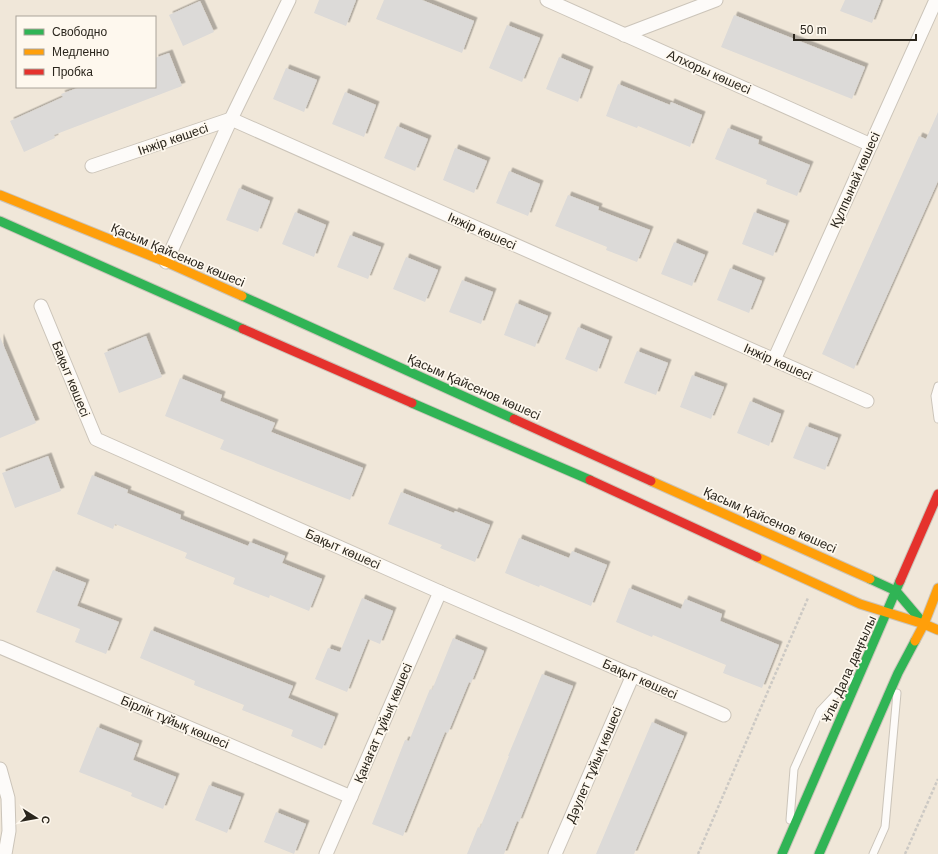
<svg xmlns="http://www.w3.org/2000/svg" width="938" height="854" font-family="Helvetica,sans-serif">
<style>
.building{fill:#dcdad8;filter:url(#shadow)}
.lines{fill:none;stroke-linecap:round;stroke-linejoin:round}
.lane-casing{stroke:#cbc4b9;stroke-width:9}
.street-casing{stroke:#cbc4b9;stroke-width:15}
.fast-casing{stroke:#cbc4b9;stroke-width:11}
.slow-casing{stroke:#cbc4b9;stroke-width:11}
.jam-casing{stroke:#cbc4b9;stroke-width:11}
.path{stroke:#ccc9c4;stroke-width:2.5;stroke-dasharray:3 2;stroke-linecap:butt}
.lane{stroke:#fdfbf9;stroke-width:7}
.street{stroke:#fdfbf9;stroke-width:13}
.fast{stroke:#30b455;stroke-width:9}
.slow{stroke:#ff9f0a;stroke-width:9}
.jam{stroke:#e5322d;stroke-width:9}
.labels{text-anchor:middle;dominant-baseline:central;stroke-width:3.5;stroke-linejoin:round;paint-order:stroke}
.street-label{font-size:13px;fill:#2b261d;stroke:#fef8ee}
</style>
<defs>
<filter id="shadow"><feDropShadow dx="3.5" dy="-3.5" stdDeviation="0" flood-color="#0004"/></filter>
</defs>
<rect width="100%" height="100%" fill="#f0e7d9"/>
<g class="building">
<polygon points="319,0 356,0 346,26 314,13"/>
<polygon points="384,0 422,0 474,21 462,53 376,19"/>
<polygon points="845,0 881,0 872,23 840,11"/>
<polygon points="200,1 214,32 183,46 169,15"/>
<polygon points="734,15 865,67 852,99 721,47"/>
<polygon points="507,25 540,38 522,82 489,68"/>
<polygon points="169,53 182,86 54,135 55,138 24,152 10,121 63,97 61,94 80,87 155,87 155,58"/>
<polygon points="559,57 590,70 578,102 546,89"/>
<polygon points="286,68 317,80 304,112 273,99"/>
<polygon points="618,84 670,105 671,102 702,115 690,147 638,126 637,128 606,116"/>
<polygon points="345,92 376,105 364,137 332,124"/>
<polygon points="938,112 938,181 854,369 822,354 919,136 926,139"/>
<polygon points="397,126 428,139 415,171 384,158"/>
<polygon points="728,128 759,140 758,144 810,165 797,196 766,184 767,180 715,159"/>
<polygon points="455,148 487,161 474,193 443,180"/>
<polygon points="509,171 540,184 528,216 496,203"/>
<polygon points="239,188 270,201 258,232 226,220"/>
<polygon points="568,195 599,207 598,210 650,230 637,262 606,250 607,247 555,226"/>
<polygon points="295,212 326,225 314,257 282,244"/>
<polygon points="754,212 786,224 773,256 742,244"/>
<polygon points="350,235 381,247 368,279 337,267"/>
<polygon points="674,242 705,255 692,286 661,274"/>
<polygon points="406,257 438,270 425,302 393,289"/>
<polygon points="730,268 762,281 749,313 717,300"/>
<polygon points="462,280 493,292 481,324 449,312"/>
<polygon points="516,303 548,316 535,347 504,335"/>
<polygon points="578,327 609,340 597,372 565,359"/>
<polygon points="146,336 162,377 119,393 104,353"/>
<polygon points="0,337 36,423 0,438"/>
<polygon points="637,351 668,363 656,395 624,383"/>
<polygon points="692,375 724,387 711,419 680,407"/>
<polygon points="180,378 222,395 220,401 275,423 271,432 363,468 350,500 220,449 224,440 165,416"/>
<polygon points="750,401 781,414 769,446 737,433"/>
<polygon points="806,426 838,438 825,470 793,458"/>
<polygon points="48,456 61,491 15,508 2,473"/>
<polygon points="92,475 128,490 127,493 181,515 180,519 248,546 250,542 285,556 282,563 322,579 309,611 270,595 269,598 233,584 235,578 185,558 187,553 115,524 113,529 77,514"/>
<polygon points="401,492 454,513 455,511 490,525 475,562 440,548 442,545 388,524"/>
<polygon points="519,538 569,558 572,551 607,565 591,606 540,585 539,587 505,573"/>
<polygon points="53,570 86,583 77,606 119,622 106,654 75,642 80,629 36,612"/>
<polygon points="629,588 681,609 685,599 722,614 720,621 779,645 762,688 723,673 726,665 653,635 652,637 616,622"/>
<polygon points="362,598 393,611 380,644 368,639 347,692 315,679 328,648 340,652"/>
<polygon points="151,630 293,686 288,698 335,717 322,749 291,736 293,730 242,710 244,705 194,685 195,681 140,658"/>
<polygon points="453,638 484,651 471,683 469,682 448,733 445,732 403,836 372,824 405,740 409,741 430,689 432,690"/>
<polygon points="542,674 573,686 519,822 517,821 504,854 467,854 478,827 480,828 509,756 508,756"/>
<polygon points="652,722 684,736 634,854 596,854"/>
<polygon points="97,727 139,744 133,760 176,777 163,809 131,796 132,793 79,772"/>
<polygon points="209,785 241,797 227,833 195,820"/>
<polygon points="276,812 306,824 294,854 264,842"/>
</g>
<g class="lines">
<defs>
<g id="lane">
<polyline points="938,386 935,396 938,419"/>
<polyline points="790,820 794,769 820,711 851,678"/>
<polyline points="873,854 885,827 897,693"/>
</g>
<g id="street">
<polyline points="547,0 871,145"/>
<polyline points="624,35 716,0"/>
<polyline points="92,166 231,119 867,401"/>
<polyline points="166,262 231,119 289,0"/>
<polyline points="41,306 96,439 440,592 724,715"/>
<polyline points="774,360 936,0"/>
<polyline points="0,647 351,797"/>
<polyline points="0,769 8,798 9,831 5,854"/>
<polyline points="326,854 440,592"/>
<polyline points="555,854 633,675"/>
</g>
<g id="fast">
<polyline points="0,221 243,329"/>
<polyline points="242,296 514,419"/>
<polyline points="412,403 590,480"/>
<polyline points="870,579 896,591 924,624"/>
<polyline points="782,854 900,581"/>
<polyline points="819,854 898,673 915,641"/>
</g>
<g id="slow">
<polyline points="0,195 166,262 242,296"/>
<polyline points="651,481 870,579"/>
<polyline points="757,557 860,604 924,624 938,630"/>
<polyline points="915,641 924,624 938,588"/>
</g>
<g id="jam">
<polyline points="243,329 412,403"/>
<polyline points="514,419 651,481"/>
<polyline points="590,480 757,557"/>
<polyline points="900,581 938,494"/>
</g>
</defs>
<use href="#lane" class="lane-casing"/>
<use href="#street" class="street-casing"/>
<use href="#fast" class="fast-casing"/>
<use href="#slow" class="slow-casing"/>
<use href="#jam" class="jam-casing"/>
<g class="path">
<polyline points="698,854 808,598"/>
<polyline points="905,854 938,779"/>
</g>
<use href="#lane" class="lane"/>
<use href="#street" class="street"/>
<use href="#fast" class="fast"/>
<use href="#slow" class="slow"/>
<use href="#jam" class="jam"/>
</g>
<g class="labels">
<g class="street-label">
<text transform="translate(709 72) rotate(24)">Алхоры көшесі</text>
<text transform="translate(173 139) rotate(-19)">Інжір көшесі</text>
<text transform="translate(855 180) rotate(-66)">Құлпынай көшесі</text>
<text transform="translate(482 231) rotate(24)">Інжір көшесі</text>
<text transform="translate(178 255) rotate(23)">Қасым Қайсенов көшесі</text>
<text transform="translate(778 362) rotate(24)">Інжір көшесі</text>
<text transform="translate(71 379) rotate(68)">Бақыт көшесі</text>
<text transform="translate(474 387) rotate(24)">Қасым Қайсенов көшесі</text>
<text transform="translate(770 520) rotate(24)">Қасым Қайсенов көшесі</text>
<text transform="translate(343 549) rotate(24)">Бақыт көшесі</text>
<text transform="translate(849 669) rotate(-66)">Ұлы Дала даңғылы</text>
<text transform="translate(640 679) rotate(24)">Бақыт көшесі</text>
<text transform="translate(175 722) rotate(23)">Бірлік тұйық көшесі</text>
<text transform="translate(383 723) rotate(-67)">Қанағат тұйық көшесі</text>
<text transform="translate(594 765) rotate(-67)">Дәулет тұйық көшесі</text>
</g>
</g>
<rect x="16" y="16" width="140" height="72" fill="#fef8ee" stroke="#aaa49a"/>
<rect x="24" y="29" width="20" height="6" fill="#30b455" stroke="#aaa49a"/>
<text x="52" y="36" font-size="12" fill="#2b261d">Свободно</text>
<rect x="24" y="49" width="20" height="6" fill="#ff9f0a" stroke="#aaa49a"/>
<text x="52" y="56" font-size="12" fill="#2b261d">Медленно</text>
<rect x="24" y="69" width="20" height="6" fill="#e5322d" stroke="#aaa49a"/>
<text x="52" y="76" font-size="12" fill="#2b261d">Пробка</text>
<g transform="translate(36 818) rotate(101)" stroke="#fef8ee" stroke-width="3" paint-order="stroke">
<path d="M0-3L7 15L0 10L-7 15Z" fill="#2b261d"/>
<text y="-6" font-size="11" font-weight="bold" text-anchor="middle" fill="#2b261d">С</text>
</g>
<path d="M794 34v6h122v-6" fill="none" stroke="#2b261d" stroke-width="2"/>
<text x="800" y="34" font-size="12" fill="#2b261d" stroke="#fef8ee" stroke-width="3" paint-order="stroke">50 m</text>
</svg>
